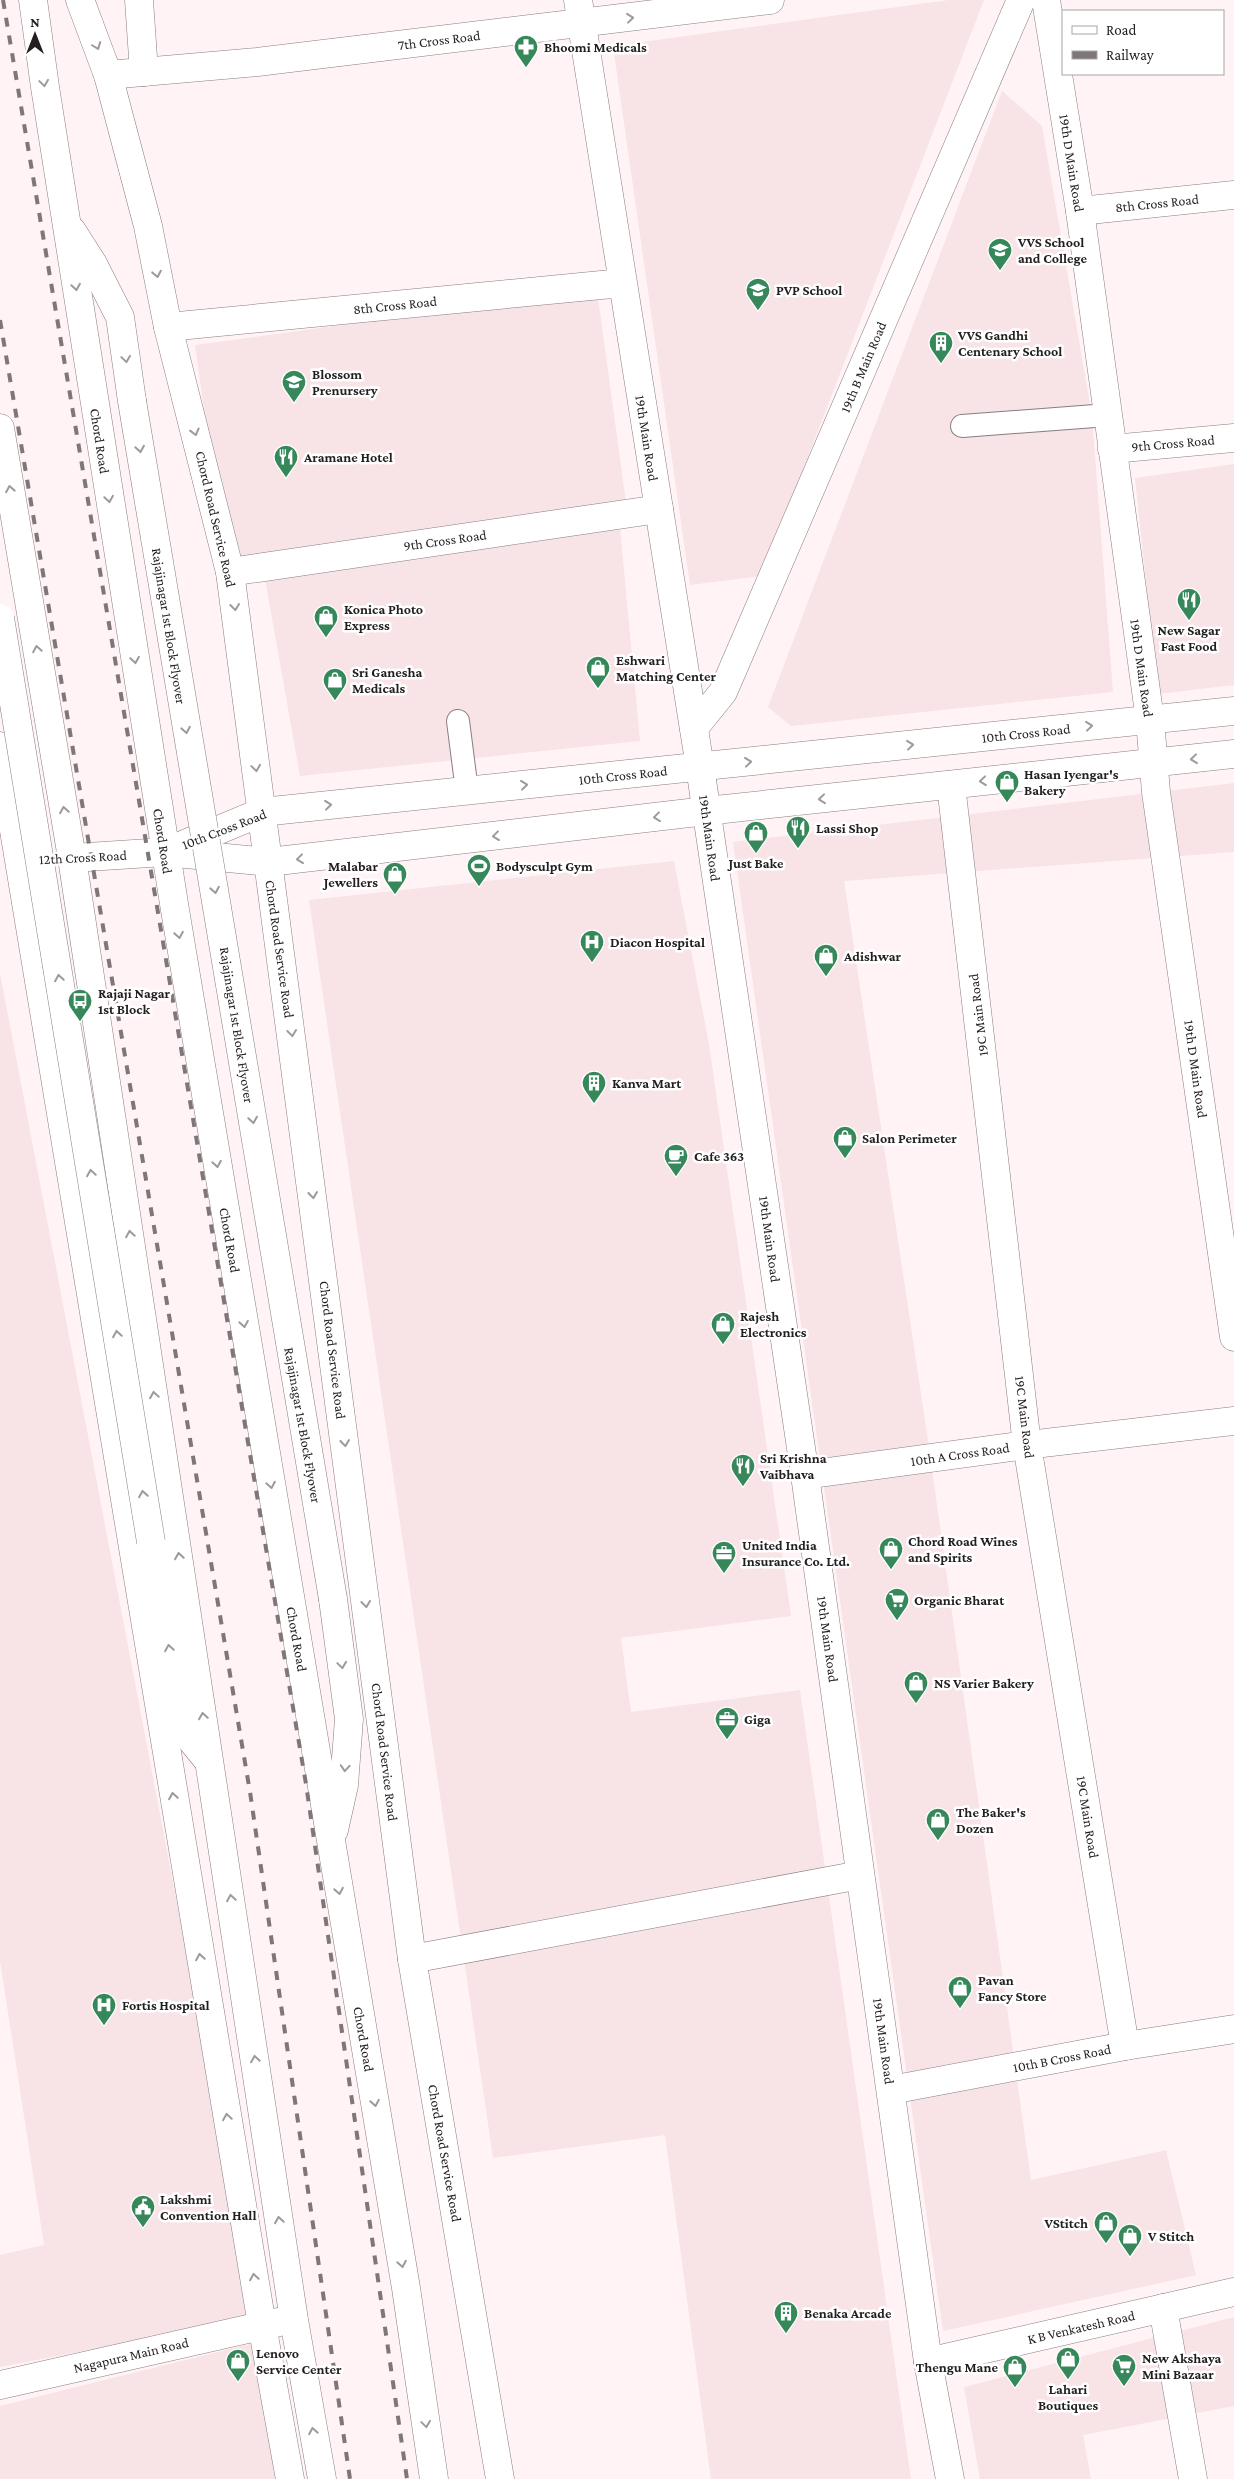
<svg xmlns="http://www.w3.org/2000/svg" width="1234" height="2479" font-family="'Crimson Pro',serif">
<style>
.built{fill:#f8e3e7}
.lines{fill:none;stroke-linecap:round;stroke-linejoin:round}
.service-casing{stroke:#887d7f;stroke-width:24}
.minor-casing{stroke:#887d7f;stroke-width:29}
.tertiary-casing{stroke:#887d7f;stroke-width:29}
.secondary-casing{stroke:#887d7f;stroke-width:29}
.primary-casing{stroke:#887d7f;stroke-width:29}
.service{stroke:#fff;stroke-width:22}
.minor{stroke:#fff;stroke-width:28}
.tertiary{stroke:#fff;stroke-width:28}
.secondary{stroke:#fff;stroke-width:28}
.primary{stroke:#fff;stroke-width:28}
.rail{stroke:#7e7778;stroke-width:4;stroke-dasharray:9 9;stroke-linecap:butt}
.primary-bridge-casing{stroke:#887d7f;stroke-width:29;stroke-linecap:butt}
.primary-bridge{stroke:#fff;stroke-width:28}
.oneway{stroke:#9c9a9b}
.labels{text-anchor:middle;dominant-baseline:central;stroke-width:5;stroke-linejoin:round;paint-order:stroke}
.street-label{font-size:14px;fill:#231f20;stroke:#fff}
.poi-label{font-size:14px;font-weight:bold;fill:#231f20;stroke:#fff;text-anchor:start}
</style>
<rect width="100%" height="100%" fill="#fff3f5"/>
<g class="built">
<polygon points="949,0 984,0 762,576 690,585 613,46"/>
<polygon points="1002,91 1042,126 1092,416 1113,692 791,726 768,707"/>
<polygon points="597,290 627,510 226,564 195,345"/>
<polygon points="1234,464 1234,685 1158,694 1135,478"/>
<polygon points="620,528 640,741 300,776 265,579"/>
<polygon points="1234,783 1234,852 844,881 929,1447 1031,2180 1166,2150 1196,2275 943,2331 733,842"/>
<polygon points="674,861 709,1044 791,1616 621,1638 631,1712 800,1690 911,2479 711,2479 665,2135 493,2158 309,900"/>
<polygon points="0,973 182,1930 250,2319 0,2367 0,2255 44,2245 0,1961"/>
<polygon points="1234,2317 1234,2406 1083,2435 1091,2479 980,2479 964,2387"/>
<polygon points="254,2343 275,2479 0,2479 0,2406"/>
</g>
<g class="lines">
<defs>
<g id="service">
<polyline points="962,426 1108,415"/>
<polyline points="458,721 467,791"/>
</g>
<g id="minor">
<polyline points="139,0 144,72"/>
<polyline points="578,0 700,767"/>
<polyline points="1046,0 1080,211 1150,720 1156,792 1234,1337"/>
<polyline points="108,75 257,62 770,0"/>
<polyline points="1080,211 1234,195"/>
<polyline points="168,327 622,283"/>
<polyline points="1112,449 1234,438"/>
<polyline points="230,572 659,509"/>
<polyline points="694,728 723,692 1021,0"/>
<polyline points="951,785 1027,1445 1125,2046"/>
<polyline points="805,1475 1027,1445 1234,1421"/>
<polyline points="412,1959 860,1875"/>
<polyline points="891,2090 1125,2046 1234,2029"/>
<polyline points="1163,2308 1193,2479"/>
</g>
<g id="tertiary">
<polyline points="80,0 108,75 148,226 168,327 230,572 412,1959 500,2479"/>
<polyline points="0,746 262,2325 290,2479"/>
<polyline points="700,767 805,1475 928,2362 950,2479"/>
<polyline points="928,2362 1234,2292"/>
<polyline points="0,2385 279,2322"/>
</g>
<g id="secondary">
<polyline points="185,844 262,812 1234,711"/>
<polyline points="72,858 165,852 269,862 706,811 1234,754"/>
</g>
<g id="primary">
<polyline points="33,0 45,87 175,910 406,2288 434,2479"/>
<polyline points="72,231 93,264 120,317 132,401"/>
<polyline points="0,428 72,858 294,2320 322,2479"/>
<polyline points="151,1542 177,1696 188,1736 206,1758"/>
<polyline points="333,1599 349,1719 344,1785 334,1830"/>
</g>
</defs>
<use href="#service" class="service-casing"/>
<use href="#minor" class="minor-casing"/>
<use href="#tertiary" class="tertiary-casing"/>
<use href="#secondary" class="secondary-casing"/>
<use href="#primary" class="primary-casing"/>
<use href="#service" class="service"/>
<use href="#minor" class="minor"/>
<use href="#tertiary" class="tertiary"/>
<use href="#secondary" class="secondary"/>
<use href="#primary" class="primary"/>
<g class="rail">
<polyline points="3,0 306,1784 407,2479"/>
<polyline points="0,320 250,1792 350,2479"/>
</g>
<defs>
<g id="primary-bridge">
<polyline points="132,401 333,1599"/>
<polyline points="0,618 151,1542"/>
</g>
</defs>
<use href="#primary-bridge" class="primary-bridge-casing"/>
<use href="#primary-bridge" class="primary-bridge"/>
</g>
<defs><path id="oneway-chevron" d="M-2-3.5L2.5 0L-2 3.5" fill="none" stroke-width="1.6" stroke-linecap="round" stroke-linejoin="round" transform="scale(1.25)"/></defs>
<g class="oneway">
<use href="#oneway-chevron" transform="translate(630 18) rotate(-6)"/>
<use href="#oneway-chevron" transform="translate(97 46) rotate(69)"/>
<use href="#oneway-chevron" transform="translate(44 83) rotate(82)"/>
<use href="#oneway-chevron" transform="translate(157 274) rotate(79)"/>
<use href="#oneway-chevron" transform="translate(76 287) rotate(81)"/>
<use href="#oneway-chevron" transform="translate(126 359) rotate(82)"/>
<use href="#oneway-chevron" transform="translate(195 432) rotate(76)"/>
<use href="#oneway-chevron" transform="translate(140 449) rotate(81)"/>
<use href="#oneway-chevron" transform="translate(10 489) rotate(-100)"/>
<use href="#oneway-chevron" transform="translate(109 499) rotate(81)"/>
<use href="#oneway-chevron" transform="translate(235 607) rotate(83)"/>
<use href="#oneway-chevron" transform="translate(37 649) rotate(-100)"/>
<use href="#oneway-chevron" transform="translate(135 660) rotate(81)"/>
<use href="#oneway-chevron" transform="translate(1089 726) rotate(-6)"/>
<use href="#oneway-chevron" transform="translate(186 730) rotate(80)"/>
<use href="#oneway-chevron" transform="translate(910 745) rotate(-6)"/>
<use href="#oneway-chevron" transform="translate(1194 759) rotate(174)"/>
<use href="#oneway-chevron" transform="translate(748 762) rotate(-6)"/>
<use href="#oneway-chevron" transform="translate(256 768) rotate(82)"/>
<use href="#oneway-chevron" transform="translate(983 781) rotate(174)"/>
<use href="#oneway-chevron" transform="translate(524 785) rotate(-6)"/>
<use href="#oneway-chevron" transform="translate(822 799) rotate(174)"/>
<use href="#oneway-chevron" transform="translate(328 805) rotate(-6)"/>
<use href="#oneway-chevron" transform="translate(64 810) rotate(-99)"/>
<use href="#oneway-chevron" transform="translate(657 817) rotate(173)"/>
<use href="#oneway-chevron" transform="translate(496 836) rotate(173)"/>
<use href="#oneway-chevron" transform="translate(300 859) rotate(173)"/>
<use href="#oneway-chevron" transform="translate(215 890) rotate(80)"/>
<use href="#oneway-chevron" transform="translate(179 935) rotate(80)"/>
<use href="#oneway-chevron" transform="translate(59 978) rotate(-99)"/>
<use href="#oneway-chevron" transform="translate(292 1033) rotate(83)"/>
<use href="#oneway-chevron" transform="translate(253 1120) rotate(81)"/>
<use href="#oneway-chevron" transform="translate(217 1164) rotate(80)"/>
<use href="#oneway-chevron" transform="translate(91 1173) rotate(-99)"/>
<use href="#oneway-chevron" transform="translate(313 1195) rotate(83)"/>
<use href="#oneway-chevron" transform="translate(130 1234) rotate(-99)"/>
<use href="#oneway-chevron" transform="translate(244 1324) rotate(80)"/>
<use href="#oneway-chevron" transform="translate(117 1334) rotate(-99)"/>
<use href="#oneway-chevron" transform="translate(154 1395) rotate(-99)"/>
<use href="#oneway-chevron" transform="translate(345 1443) rotate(83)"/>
<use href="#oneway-chevron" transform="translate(271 1485) rotate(80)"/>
<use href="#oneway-chevron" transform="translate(143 1494) rotate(-99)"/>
<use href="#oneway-chevron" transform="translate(179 1556) rotate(-99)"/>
<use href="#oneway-chevron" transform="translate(366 1604) rotate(83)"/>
<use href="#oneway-chevron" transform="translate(169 1648) rotate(-99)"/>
<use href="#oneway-chevron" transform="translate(342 1665) rotate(82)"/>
<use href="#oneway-chevron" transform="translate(203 1716) rotate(-99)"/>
<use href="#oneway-chevron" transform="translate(345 1768) rotate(94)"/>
<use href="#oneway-chevron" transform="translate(173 1796) rotate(-99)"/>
<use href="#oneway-chevron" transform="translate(339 1891) rotate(80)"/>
<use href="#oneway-chevron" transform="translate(231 1898) rotate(-99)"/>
<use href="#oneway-chevron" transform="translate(200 1957) rotate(-99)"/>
<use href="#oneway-chevron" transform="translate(255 2059) rotate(-99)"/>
<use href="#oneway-chevron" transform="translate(375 2103) rotate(80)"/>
<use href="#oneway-chevron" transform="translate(227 2117) rotate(-99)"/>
<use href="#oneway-chevron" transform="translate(279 2220) rotate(-99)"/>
<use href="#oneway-chevron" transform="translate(402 2264) rotate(80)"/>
<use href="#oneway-chevron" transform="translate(254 2277) rotate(-99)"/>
<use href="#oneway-chevron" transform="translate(426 2424) rotate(82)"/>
<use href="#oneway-chevron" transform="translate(313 2431) rotate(-100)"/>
</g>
<defs>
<symbol id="pharmacy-pin" viewBox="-11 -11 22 30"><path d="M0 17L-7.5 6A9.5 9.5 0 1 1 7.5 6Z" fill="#36885a" stroke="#fff"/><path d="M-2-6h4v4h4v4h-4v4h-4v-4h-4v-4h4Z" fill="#fff"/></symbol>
<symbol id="school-pin" viewBox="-11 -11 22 30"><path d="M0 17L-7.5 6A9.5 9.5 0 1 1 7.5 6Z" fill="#36885a" stroke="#fff"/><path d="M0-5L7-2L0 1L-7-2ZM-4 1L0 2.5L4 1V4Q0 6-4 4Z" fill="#fff"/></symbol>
<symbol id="building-pin" viewBox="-11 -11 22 30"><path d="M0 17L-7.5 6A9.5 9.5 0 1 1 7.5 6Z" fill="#36885a" stroke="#fff"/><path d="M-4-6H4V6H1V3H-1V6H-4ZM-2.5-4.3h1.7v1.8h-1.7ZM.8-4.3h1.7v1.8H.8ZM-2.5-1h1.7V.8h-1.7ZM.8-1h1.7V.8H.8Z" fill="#fff"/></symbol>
<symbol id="restaurant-pin" viewBox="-11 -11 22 30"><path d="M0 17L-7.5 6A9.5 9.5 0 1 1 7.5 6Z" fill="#36885a" stroke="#fff"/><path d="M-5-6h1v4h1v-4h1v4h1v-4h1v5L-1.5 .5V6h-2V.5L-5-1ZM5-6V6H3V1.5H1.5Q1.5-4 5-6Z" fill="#fff"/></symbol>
<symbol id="shop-pin" viewBox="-11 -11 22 30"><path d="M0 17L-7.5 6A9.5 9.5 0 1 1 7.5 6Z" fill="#36885a" stroke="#fff"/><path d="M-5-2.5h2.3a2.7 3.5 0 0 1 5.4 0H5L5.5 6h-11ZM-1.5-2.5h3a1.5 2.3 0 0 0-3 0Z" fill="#fff"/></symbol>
<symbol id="stadium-pin" viewBox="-11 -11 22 30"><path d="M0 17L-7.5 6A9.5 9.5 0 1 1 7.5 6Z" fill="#36885a" stroke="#fff"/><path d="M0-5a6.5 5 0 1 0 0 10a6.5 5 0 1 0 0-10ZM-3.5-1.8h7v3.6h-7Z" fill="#fff"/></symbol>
<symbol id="hospital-pin" viewBox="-11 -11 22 30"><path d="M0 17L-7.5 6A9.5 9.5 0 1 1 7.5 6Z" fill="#36885a" stroke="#fff"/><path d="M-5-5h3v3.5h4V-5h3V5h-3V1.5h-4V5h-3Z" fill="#fff"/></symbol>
<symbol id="bus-pin" viewBox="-11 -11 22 30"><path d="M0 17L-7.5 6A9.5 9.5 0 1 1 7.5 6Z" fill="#36885a" stroke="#fff"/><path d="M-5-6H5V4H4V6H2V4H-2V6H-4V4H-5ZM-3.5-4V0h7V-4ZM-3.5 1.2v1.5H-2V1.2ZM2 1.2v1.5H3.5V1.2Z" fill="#fff"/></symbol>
<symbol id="cafe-pin" viewBox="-11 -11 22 30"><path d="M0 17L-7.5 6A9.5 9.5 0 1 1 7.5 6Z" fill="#36885a" stroke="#fff"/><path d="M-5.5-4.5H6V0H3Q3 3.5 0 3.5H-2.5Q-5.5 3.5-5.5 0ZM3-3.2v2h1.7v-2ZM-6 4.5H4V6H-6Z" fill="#fff"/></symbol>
<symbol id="office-pin" viewBox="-11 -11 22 30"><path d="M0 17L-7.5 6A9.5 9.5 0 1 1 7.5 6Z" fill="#36885a" stroke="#fff"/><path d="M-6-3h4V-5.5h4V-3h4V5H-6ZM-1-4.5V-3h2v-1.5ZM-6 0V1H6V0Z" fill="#fff"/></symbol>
<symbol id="supermarket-pin" viewBox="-11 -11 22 30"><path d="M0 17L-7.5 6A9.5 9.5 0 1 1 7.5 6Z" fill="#36885a" stroke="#fff"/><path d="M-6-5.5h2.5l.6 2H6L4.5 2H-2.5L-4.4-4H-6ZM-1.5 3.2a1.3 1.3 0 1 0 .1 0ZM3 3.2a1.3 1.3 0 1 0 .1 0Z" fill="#fff"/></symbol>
<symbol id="civic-pin" viewBox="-11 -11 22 30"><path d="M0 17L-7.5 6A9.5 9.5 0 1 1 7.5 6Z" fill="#36885a" stroke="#fff"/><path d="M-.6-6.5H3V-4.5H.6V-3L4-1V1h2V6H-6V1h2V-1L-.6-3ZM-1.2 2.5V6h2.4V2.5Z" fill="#fff"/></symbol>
</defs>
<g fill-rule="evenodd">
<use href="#pharmacy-pin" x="512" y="33" width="28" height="38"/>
<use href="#school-pin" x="986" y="236" width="28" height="38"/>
<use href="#school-pin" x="744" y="276" width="28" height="38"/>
<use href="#building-pin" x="927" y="329" width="28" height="38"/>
<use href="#school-pin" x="280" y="368" width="28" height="38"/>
<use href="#restaurant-pin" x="272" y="443" width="28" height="38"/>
<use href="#restaurant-pin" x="1175" y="586" width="28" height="38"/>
<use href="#shop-pin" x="312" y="603" width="28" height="38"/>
<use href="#shop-pin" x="584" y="654" width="28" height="38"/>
<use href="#shop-pin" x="321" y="666" width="28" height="38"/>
<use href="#shop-pin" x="993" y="768" width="28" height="38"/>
<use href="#restaurant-pin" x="784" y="814" width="28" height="38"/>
<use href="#shop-pin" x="742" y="819" width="28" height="38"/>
<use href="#stadium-pin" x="465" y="852" width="28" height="38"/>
<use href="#shop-pin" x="381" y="860" width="28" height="38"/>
<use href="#hospital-pin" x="578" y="928" width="28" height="38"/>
<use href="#shop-pin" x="812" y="942" width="28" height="38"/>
<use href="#bus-pin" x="66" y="987" width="28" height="38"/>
<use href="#building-pin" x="580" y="1069" width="28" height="38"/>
<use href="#shop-pin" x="831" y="1124" width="28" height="38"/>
<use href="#cafe-pin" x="662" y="1142" width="28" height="38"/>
<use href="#shop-pin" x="709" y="1310" width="28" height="38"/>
<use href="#restaurant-pin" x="729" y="1452" width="28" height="38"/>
<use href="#shop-pin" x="877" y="1535" width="28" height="38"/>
<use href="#office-pin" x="710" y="1539" width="28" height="38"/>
<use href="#supermarket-pin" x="883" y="1586" width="28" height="38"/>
<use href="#shop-pin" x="902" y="1669" width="28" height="38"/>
<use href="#office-pin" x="713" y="1705" width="28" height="38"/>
<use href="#shop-pin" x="924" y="1806" width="28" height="38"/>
<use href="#shop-pin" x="946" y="1974" width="28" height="38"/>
<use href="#hospital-pin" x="90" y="1991" width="28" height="38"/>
<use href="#civic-pin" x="129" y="2193" width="28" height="38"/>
<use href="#shop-pin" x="1092" y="2209" width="28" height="38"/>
<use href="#shop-pin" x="1116" y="2222" width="28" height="38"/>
<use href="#building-pin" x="772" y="2299" width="28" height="38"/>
<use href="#shop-pin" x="1054" y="2345" width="28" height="38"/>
<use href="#shop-pin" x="224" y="2347" width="28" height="38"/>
<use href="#supermarket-pin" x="1110" y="2352" width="28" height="38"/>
<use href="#shop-pin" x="1001" y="2353" width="28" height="38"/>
</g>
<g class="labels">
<g class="street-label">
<text transform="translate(439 40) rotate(-7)">7th Cross Road</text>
<text transform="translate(1072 163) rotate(81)">19th D Main Road</text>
<text transform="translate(1157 203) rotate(-6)">8th Cross Road</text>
<text transform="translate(395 305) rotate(-6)">8th Cross Road</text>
<text transform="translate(863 367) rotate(-67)">19th B Main Road</text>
<text transform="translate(647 438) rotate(81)">19th Main Road</text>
<text transform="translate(100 441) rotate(81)">Chord Road</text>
<text transform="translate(1173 443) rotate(-5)">9th Cross Road</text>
<text transform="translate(216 519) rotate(77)">Chord Road Service Road</text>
<text transform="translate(445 540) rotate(-8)">9th Cross Road</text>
<text transform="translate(169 626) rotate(81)">Rajajinagar 1st Block Flyover</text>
<text transform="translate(1142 668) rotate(82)">19th D Main Road</text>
<text transform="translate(1026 733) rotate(-6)">10th Cross Road</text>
<text transform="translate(623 775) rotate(-6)">10th Cross Road</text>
<text transform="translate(224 829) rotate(-21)">10th Cross Road</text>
<text transform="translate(710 838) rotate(82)">19th Main Road</text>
<text transform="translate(163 841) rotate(81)">Chord Road</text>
<text transform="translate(83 857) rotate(-3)">12th Cross Road</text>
<text transform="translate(280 949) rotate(82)">Chord Road Service Road</text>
<text transform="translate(978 1015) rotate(-97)">19C Main Road</text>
<text transform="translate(237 1025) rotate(81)">Rajajinagar 1st Block Flyover</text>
<text transform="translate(1196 1069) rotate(82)">19th D Main Road</text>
<text transform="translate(770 1239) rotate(82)">19th Main Road</text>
<text transform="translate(230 1240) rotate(80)">Chord Road</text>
<text transform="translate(333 1350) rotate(83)">Chord Road Service Road</text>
<text transform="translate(1025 1417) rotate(83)">19C Main Road</text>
<text transform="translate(303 1425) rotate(80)">Rajajinagar 1st Block Flyover</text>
<text transform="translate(960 1454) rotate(-8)">10th A Cross Road</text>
<text transform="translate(297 1639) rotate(80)">Chord Road</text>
<text transform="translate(828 1639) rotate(82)">19th Main Road</text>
<text transform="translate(385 1752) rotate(83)">Chord Road Service Road</text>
<text transform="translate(1088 1817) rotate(81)">19C Main Road</text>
<text transform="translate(364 2039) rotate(80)">Chord Road</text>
<text transform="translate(884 2041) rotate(82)">19th Main Road</text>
<text transform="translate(1062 2058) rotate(-11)">10th B Cross Road</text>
<text transform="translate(445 2153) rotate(80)">Chord Road Service Road</text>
<text transform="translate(1081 2327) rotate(-13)">K B Venkatesh Road</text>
<text transform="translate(131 2355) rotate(-13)">Nagapura Main Road</text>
</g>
<g class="poi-label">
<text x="544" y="47">Bhoomi Medicals</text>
<text x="1018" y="242">VVS School<tspan x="1018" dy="16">and College</tspan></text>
<text x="776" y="290">PVP School</text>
<text x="958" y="335">VVS Gandhi<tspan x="958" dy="16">Centenary School</tspan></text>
<text x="312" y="374">Blossom<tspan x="312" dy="16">Prenursery</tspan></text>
<text x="304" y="457">Aramane Hotel</text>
<text x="344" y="609">Konica Photo<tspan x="344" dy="16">Express</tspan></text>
<text x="1189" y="630" text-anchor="middle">New Sagar<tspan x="1189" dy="16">Fast Food</tspan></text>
<text x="616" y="660">Eshwari<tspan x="616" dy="16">Matching Center</tspan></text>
<text x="352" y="672">Sri Ganesha<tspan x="352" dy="16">Medicals</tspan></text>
<text x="1024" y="774">Hasan Iyengar's<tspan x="1024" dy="16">Bakery</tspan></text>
<text x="816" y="828">Lassi Shop</text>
<text x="756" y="863" text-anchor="middle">Just Bake</text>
<text x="378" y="866" text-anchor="end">Malabar<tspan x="378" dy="16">Jewellers</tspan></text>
<text x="496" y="866">Bodysculpt Gym</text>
<text x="610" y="942">Diacon Hospital</text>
<text x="844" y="956">Adishwar</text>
<text x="98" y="993">Rajaji Nagar<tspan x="98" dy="16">1st Block</tspan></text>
<text x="612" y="1083">Kanva Mart</text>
<text x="862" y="1138">Salon Perimeter</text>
<text x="694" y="1156">Cafe 363</text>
<text x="740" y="1316">Rajesh<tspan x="740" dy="16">Electronics</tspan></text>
<text x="760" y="1458">Sri Krishna<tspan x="760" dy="16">Vaibhava</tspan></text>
<text x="908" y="1541">Chord Road Wines<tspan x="908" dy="16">and Spirits</tspan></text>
<text x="742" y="1545">United India<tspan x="742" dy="16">Insurance Co. Ltd.</tspan></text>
<text x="914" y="1600">Organic Bharat</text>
<text x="934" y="1683">NS Varier Bakery</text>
<text x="744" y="1719">Giga</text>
<text x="956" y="1812">The Baker's<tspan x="956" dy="16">Dozen</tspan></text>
<text x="978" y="1980">Pavan<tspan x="978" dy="16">Fancy Store</tspan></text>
<text x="122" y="2005">Fortis Hospital</text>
<text x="160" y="2199">Lakshmi<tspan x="160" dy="16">Convention Hall</tspan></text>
<text x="1088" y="2223" text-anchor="end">VStitch</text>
<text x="1148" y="2236">V Stitch</text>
<text x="804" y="2313">Benaka Arcade</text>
<text x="256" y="2353">Lenovo<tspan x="256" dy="16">Service Center</tspan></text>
<text x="1142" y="2358">New Akshaya<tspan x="1142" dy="16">Mini Bazaar</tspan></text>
<text x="998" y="2367" text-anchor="end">Thengu Mane</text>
<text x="1068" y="2389" text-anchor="middle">Lahari<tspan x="1068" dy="16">Boutiques</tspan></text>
</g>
</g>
<rect x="1062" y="10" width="162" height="65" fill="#ffffff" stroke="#a7a5a6"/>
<rect x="1072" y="26" width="25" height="8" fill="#ffffff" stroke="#a7a5a6"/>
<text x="1106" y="35" font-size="15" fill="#231f20">Road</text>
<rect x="1072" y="51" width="25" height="8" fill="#7e7778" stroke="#a7a5a6"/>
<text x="1106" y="60" font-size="15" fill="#231f20">Railway</text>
<g transform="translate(35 35)" stroke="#ffffff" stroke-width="4" paint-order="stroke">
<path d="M0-4L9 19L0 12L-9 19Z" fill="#231f20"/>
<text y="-8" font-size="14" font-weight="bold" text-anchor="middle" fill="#231f20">N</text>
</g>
</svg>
